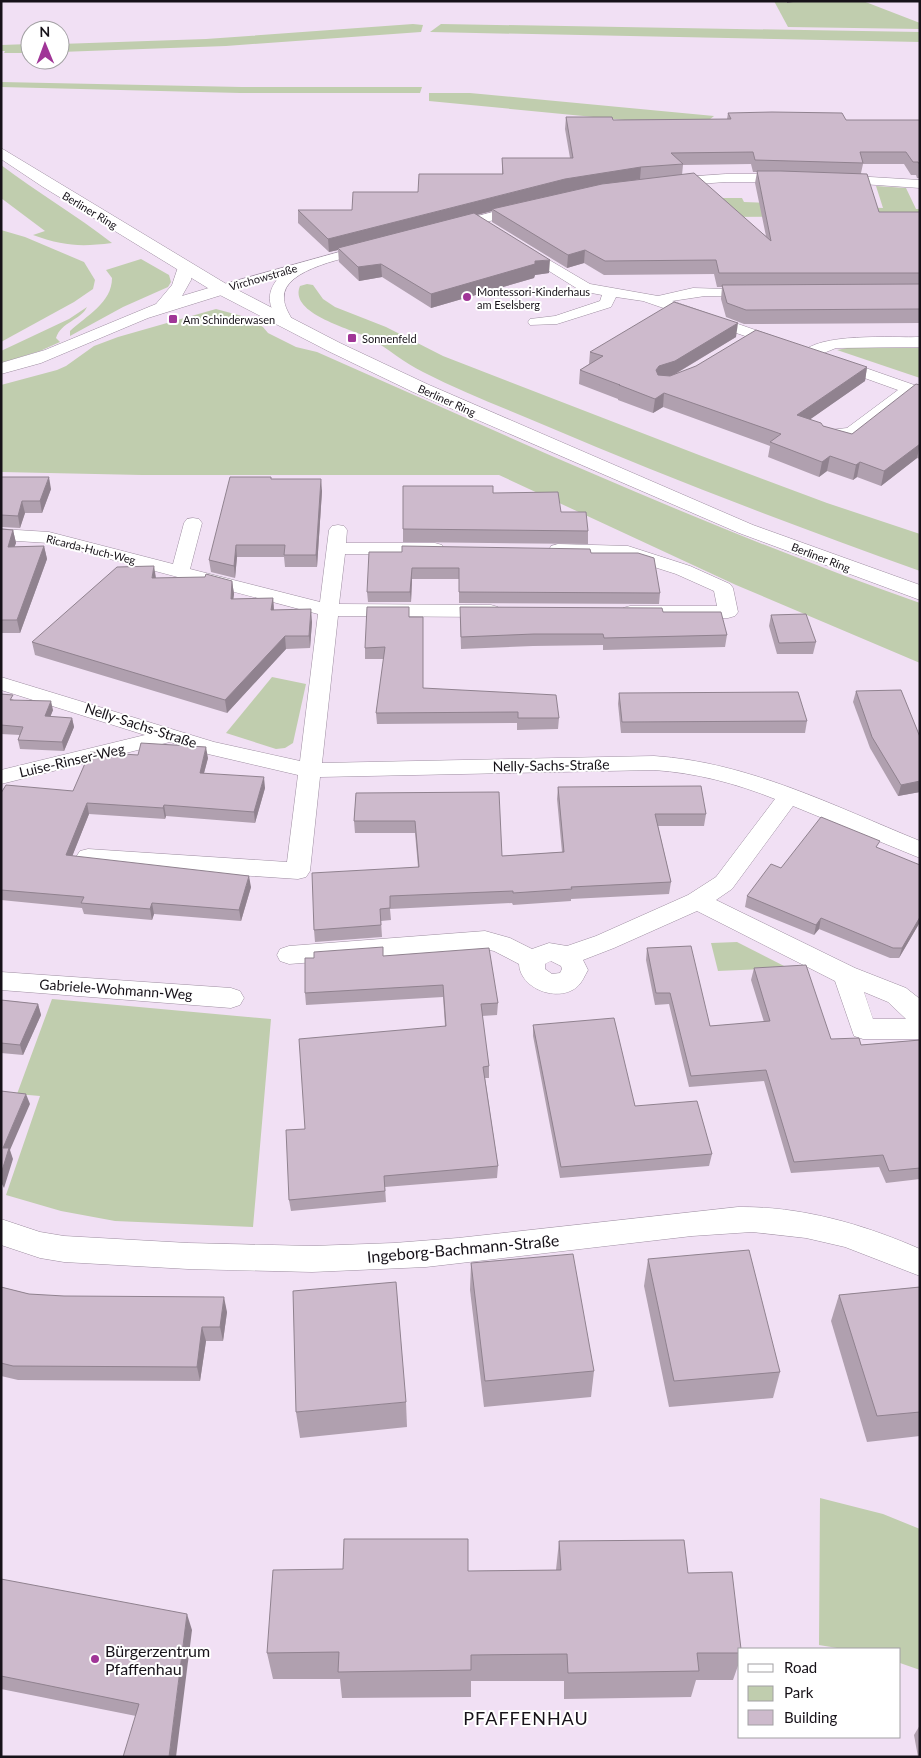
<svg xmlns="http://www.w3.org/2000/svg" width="921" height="1758" font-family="Lato,sans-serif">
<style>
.green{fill:#c0cdae}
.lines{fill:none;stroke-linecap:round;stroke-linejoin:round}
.street-casing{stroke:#9e8ea1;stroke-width:1}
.secondary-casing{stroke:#9e8ea1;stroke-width:1}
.primary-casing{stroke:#9e8ea1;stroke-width:1}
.street{fill:#fff;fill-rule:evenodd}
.secondary{fill:#fff;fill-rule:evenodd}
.primary{fill:#fff;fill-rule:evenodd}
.wall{fill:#b0a0af;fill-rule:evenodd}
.shaded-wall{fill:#90828f}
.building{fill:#cdbacc;stroke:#90828f}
.poi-dot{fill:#a03597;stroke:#fff;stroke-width:2}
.labels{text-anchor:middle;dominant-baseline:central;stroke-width:4;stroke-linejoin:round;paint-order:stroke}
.far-street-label{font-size:11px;fill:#171219;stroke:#fff}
.far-poi-label{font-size:11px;fill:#171219;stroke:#fff;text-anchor:start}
.street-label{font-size:14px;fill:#171219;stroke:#fff}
.near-street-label{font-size:16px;fill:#171219;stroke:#fff}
.near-poi-label{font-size:16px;fill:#171219;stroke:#fff;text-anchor:start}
.near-neighbourhood-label{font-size:18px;letter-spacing:1px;fill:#171219;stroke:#fff}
</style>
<rect width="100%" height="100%" fill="#f1e0f4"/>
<g class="green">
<polygon points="774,1 863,1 920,23 920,29 788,27"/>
<polygon points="413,24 423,25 421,32 226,46 60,52 60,44 206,39"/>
<polygon points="441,24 920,32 920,42 430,32"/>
<polygon points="30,44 30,53 4,53 5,51 1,51 1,45"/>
<polygon points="1,82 242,87 422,87 420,93 240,93 1,87"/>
<polygon points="429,93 470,93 714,116 704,124 666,124 429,101"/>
<path d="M 1,165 C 37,192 76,215 112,243 C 80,247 64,246 33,235 L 45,231 L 1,198 Z"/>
<polygon points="876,186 906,188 916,209 920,209 920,216 720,217 714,198 742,198 744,202 883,208"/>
<polygon points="1,230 25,237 84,262 95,280 93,289 74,302 1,342"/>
<path d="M 141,259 L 169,275 L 171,282 L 168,287 L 123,307 L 70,336 L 70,331 C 86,316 112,303 112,278 L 106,270 Z"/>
<path d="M 307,284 L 313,285 L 323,299 L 335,307 L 386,327 L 443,356 L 699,455 L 827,503 L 920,534 L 920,571 C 793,525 667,478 544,425 C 504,408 462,392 423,372 C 404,363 388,348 369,338 C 352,329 288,314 300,286 Z"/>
<path d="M 87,307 C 81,320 61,322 56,338 L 60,342 L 40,351 L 1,363 L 1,351 L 69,319 Z"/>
<path d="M 216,309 L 242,316 L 263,327 L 268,333 L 296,347 L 317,352 C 516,440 714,531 920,603 L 920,663 L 736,585 L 499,475 L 142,475 L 1,472 L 1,385 L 57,370 L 66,366 L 94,346 L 118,337 Z"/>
<polygon points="847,348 920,348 920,378 837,350"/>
<polygon points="272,677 306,684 293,743 285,748 276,749 226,733"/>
<polygon points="737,942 788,968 718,971 711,943"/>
<polygon points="52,999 271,1019 253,1227 115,1221 61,1211 6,1195 40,1096 17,1094"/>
<polygon points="820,1498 883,1514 920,1529 920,1670 900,1663 900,1649 843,1649 819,1645"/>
</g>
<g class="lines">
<defs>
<g id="street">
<polygon points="726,174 788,174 794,178 788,182 726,182 669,186 663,182 669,178"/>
<polygon points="837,175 920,180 920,188 833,182 831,179"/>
<polygon points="523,204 528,205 530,208 528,211 452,231 445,227 447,224"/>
<path d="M 368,244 L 375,248 L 373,251 C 352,257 282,268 284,298 C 284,307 290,315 294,323 L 292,326 L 282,326 C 269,308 264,295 279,277 L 222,293 L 217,292 L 215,289 L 217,286 Z"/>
<polygon points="522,244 590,284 658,296 693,288 759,290 761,293 759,296 754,297 705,296 672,301 784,340 787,343 784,346 774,346 643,301 616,297 611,307 557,324 530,325 528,322 530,319 555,316 600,301 602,295 581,291 517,251 515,248"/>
<path d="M 920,337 L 920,347 L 836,348 L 814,357 L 804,357 L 801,354 C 817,332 894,338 920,337 Z"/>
<polygon points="837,358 920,387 920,398 912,395 857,437 827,440 821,439 819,435 821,431 847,428 898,390 831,366 829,363 831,360"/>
<path d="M 193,518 L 199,519 L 202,523 L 190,569 L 320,602 L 329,530 L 332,526 L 338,525 L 344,526 L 347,530 L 346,543 L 435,543 L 442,545 L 444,549 L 442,553 L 435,555 L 345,554 L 339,604 L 491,605 L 498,607 L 501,611 L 498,615 L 491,617 L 338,616 L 322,763 L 654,756 C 748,762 834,806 920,841 L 920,858 L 793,806 L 732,889 L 716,900 L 855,968 L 906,988 L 920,999 L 920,1039 L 863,1039 L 854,1036 L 835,981 L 697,911 L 614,948 L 583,960 L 588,970 C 585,975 582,983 577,987 C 558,1003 520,989 519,964 L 494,951 L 485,949 L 289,964 L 280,961 L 277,955 L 280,949 L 289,946 L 485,931 L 510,938 L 532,949 L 549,943 L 567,946 L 596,936 L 688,895 L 716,877 L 775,799 C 735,783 696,773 654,770 L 320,777 L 310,871 L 306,877 L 298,879 L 88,865 L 80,863 L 76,857 L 80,851 L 88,849 L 287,862 L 298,775 L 208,754 L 170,742 L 1,784 L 1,770 L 145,735 L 1,690 L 1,677 L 214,742 L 300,761 L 318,614 L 49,543 L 1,540 L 1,529 L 49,532 L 173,564 L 184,523 L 187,519 ZM 551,961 L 561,966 L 562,969 L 560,973 L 552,974 L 545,969 L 545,964 ZM 864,992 L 888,1002 L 906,1019 L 873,1019 Z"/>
<polygon points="558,544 628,546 690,566 730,584 733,588 738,612 735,616 728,618 630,618 623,616 620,612 623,608 630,606 717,606 714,591 676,574 626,558 551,554 549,550 551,546"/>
<polygon points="1,972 231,988 240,991 244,998 240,1005 231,1008 1,990"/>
<path d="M 738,1207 C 800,1206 863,1224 920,1249 L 920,1276 L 845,1247 L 806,1238 L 752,1232 L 692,1236 L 426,1267 L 312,1272 L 188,1269 L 64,1262 L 40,1258 L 1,1245 L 1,1219 L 40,1232 L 64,1236 L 188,1243 L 312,1246 L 394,1243 L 458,1238 Z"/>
</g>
<polygon id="secondary" points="185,262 191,264 193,267 191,280 182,296 222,284 228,285 230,289 228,293 148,318 41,363 1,374 1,363 45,350 156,304 172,285 179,264"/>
<polygon id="primary" points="1,148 228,285 340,343 427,384 753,525 920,585 920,600 739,533 413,392 328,351 216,293 43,187 1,159"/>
</defs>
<use href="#street" class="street-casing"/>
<use href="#secondary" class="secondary-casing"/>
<use href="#primary" class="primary-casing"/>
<use href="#street" class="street"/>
<use href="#secondary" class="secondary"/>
<use href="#primary" class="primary"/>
</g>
<g class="wall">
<path d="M 728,113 L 846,120 L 920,120 L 920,178 L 917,178 L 916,175 L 911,175 L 904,164 L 863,164 L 861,173 L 879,212 L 920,212 L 920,323 L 744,324 L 726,317 L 721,299 L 722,287 L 717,287 L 714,274 L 604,275 L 584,263 L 567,268 L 492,222 L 492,211 L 477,215 L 549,273 L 535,275 L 534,278 L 431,308 L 382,277 L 359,281 L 339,262 L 338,250 L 329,252 L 298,223 L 298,210 L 352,210 L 418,192 L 502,174 L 502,158 L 570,158 L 565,129 L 566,117 L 613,120 L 727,119 ZM 751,164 L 753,172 L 757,172 L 755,183 L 766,236 L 682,175 L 683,165 Z"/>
<polygon points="736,337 677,373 867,367 865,381 810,419 823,426 852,434 920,385 920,459 917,458 881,486 857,477 853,480 827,471 819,477 768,457 770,446 663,407 653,413 618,400 618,399 579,384 580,370 589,364 590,352"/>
<polygon points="1,477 51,489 42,513 25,513 20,528 1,527"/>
<polygon points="271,477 271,479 322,491 317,567 285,567 284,557 237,557 235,578 211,572 209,560"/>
<polygon points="493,493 561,512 588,531 588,544 403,542 403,529"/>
<polygon points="1,529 13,530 16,543 14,547 44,546 47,559 20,633 1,633"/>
<polygon points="402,552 591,553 660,593 659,604 459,603 459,579 412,579 411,602 368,602 367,592"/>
<polygon points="155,578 232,581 234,594 233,599 273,598 274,610 312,622 310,648 286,649 227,713 35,655 32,642"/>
<polygon points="663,612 727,635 725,647 603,650 603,645 533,646 461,649 460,618"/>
<polygon points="771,615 816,642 813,654 777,654 769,626"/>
<polygon points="410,617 423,688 559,718 558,729 517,730 517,723 377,724 376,713 384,659 365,659 365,648"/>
<polygon points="856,691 918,735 920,737 920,792 898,796 870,748 853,702"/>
<polygon points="619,693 807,721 805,733 621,733 618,704"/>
<polygon points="1,694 14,700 53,710 50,717 72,718 74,727 64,751 20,749 18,740 20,735 1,734"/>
<polygon points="208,758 204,773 265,788 255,823 166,816 165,819 89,814 72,856 251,887 241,921 154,914 152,920 84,914 82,908 1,900 1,793 73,791"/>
<polygon points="558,787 706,814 704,826 658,826 671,882 669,894 571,899 571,901 513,905 512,903 390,909 391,920 381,921 382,937 315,942 314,930 418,867 415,833 355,833 354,821 356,793 502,856 562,852 557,799"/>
<polygon points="878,848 920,922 899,958 890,958 819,929 814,935 745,907 747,896 781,868"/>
<polygon points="647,948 710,1026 764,1022 751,980 754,968 831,1039 861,1045 920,1040 920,1179 886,1183 879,1167 791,1173 764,1081 689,1087 669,1004 655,1005 646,960"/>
<polygon points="383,956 498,1003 497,1015 482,1016 489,1066 489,1078 485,1078 498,1166 497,1178 385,1187 386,1202 291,1211 289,1200 305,1129 445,1026 443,997 306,1005 305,993"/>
<polygon points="1,1000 38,1004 41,1015 23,1055 1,1053"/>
<polygon points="533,1025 635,1106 712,1154 709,1166 560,1178 533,1036"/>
<polygon points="648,1259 780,1372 773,1398 669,1407 644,1286"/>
<polygon points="471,1263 594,1371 591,1397 484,1407 470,1290"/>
<polygon points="1,1287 29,1294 227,1312 223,1341 206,1341 200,1381 18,1380 1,1376"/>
<polygon points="920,1287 920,1436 867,1442 831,1321 839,1295"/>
<polygon points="406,1402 407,1427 300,1438 296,1412"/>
<polygon points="559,1541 688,1573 740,1649 740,1660 733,1680 696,1680 691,1697 564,1699 564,1681 471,1681 471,1697 342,1698 340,1679 273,1679 267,1653 468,1571 556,1570"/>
<polygon points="1,1579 192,1630 136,1716 1,1689"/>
<polygon points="920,1725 920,1757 918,1757 914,1735"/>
</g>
<g class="shaded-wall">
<polygon points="787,1 799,1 787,3"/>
<polygon points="641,167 640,179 492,209 492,211 340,250 338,248 338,250 329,252 328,239 565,179"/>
<polygon points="585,250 584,263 567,268 568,255"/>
<polygon points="550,260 549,273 535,275 534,278 431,308 431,294 535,261"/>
<polygon points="381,264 382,277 359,281 358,267"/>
<polygon points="738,323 736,337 673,375 657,380 656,370 659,366"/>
<polygon points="867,367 865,381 795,430 797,415"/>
<polygon points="664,393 663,407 653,413 655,399"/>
<polygon points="920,444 917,458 881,486 884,471"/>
<polygon points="830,456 827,471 819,477 822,462"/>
<polygon points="860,462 857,477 853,480 856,465"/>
<polygon points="49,477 51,489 42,513 40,501"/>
<polygon points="321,479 322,491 317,567 316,555"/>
<polygon points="22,501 25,513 20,528 18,516"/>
<polygon points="13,530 16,543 10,559 8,547"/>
<polygon points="236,545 237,557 235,578 234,566"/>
<polygon points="44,546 47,559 20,633 17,620"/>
<polygon points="154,566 156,578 152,578"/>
<polygon points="412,568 412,579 411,602 410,592"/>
<polygon points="232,581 234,594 232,611 231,599"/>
<polygon points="273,598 274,611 271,610"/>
<polygon points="311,609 312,622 310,648 309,636"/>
<polygon points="285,636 286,649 227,713 225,700"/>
<polygon points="51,701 53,710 47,725 45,716"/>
<polygon points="72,718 74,727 64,751 62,742"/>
<polygon points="206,747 208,758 201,784 200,773"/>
<polygon points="264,777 265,788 255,823 254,812"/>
<polygon points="920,781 920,792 898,796 901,785"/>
<polygon points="87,803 89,814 68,867 66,855"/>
<polygon points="164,805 166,816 165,819 163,808"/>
<polygon points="249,876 251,887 241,921 239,910"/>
<polygon points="152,903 154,914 152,920 150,909"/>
<polygon points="920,917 920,922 899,958 902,948"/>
<polygon points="821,918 819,929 814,935 816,925"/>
<polygon points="38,1004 41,1015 23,1055 20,1045"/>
<polygon points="26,1094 30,1104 10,1150 13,1159 4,1188 1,1182 3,1148"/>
<polygon points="224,1297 227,1312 223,1341 220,1327"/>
<polygon points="202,1327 206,1341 200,1381 197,1367"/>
<polygon points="187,1614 192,1630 176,1757 169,1757"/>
</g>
<g class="building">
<polygon points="772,112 842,113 846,120 920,120 920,165 918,162 913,162 906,152 860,152 863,163 755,160 753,152 671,153 683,164 641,167 565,179 328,239 298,210 352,210 353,192 418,192 419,174 503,174 502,158 573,158 566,117 612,117 613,120 731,119 728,113"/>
<polygon points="757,171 781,171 867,174 879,212 920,212 920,273 719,273 716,260 605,261 585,250 568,255 492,209 602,184 694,173 771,241"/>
<polygon points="474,213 550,260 535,261 535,264 431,294 381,264 358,267 338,248"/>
<polygon points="920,284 920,309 746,310 727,303 722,285"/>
<polygon points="674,302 738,323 675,361 659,366 656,370 658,375 670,376 696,366 756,330 867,367 797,415 821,423 823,426 852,434 916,384 920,385 920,444 884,471 860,462 856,465 830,456 822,462 770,442 781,434 664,393 655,399 619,385 620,385 580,370 603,356 590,352"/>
<polygon points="1,477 49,477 40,501 22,501 18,516 1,515"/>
<polygon points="230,477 271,477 271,479 321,479 316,555 284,555 285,545 236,545 234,566 209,560"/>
<polygon points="403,486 493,486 493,493 558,492 561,512 586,512 588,531 403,529"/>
<polygon points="1,529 13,530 8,547 44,546 17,620 1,620"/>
<polygon points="402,546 590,549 591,553 638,553 654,558 660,593 459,592 459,568 412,568 410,592 367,592 369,552 402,552"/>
<polygon points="154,566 152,578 205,577 206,574 232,581 231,599 273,598 271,610 311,609 309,636 285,636 225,700 32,642 117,567"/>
<polygon points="367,607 409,607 409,617 423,617 423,688 556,695 559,718 518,718 518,712 376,713 385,647 365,648"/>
<polygon points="460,607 662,608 663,612 721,612 727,635 604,638 603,634 534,634 461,637"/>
<polygon points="806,614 816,642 779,643 771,615"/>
<polygon points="901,690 920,737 920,781 901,785 872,737 856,691"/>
<polygon points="798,692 807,721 622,722 619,693"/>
<polygon points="1,694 13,695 10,700 51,701 45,716 72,718 62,742 18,740 23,727 1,725"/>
<polygon points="141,743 206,747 200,773 264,777 254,812 164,805 163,808 87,803 66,855 249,876 239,910 152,903 150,909 81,903 84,897 1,890 1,793 6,785 73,791 90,752 138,755"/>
<polygon points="701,786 706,814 655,814 671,882 571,887 572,889 513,893 513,891 390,896 390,908 380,909 381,925 314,930 312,873 419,867 415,821 354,821 356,793 499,792 502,856 564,852 558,787"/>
<polygon points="821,817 880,841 876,847 920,865 920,917 902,948 893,948 821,918 816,925 747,896 771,864 781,868"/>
<polygon points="691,946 710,1026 770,1021 754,968 806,965 831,1039 859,1038 861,1045 920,1040 920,1168 889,1171 883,1155 794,1162 766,1070 691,1076 670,993 656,993 647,948"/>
<polygon points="383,947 383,956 489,948 498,1003 481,1004 489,1066 483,1067 498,1166 384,1176 385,1191 289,1200 286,1130 305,1129 299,1039 446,1026 443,985 305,993 305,958 314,958 314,952"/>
<polygon points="1,1000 38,1004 20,1045 1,1043"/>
<polygon points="614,1018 635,1106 697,1101 712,1154 561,1167 533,1025"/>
<polygon points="1,1091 26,1094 3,1148 9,1148 1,1174"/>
<polygon points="749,1250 780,1372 674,1381 648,1259"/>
<polygon points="573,1254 594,1371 485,1381 471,1263"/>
<polygon points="396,1282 406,1402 296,1412 293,1291"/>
<polygon points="1,1287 29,1294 64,1296 224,1297 220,1327 202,1327 197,1367 13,1366 1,1363"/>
<polygon points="920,1287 920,1412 877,1416 839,1295"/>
<polygon points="344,1539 468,1539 468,1571 561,1570 559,1541 684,1540 688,1573 732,1572 741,1649 740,1649 740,1653 697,1653 699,1671 568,1673 567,1654 471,1655 471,1670 338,1672 339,1652 267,1653 273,1570 343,1569"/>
<polygon points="1,1579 187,1614 169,1757 123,1757 139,1704 1,1676"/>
</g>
<g class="poi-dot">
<circle cx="467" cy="297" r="5"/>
<rect x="168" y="314" width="10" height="10" rx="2.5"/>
<rect x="347" y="333" width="10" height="10" rx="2.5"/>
<circle cx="95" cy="1659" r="5"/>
</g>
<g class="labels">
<g class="far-street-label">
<text transform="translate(90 210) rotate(31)">Berliner Ring</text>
<text transform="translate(263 277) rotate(-16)">Virchowstraße</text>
<text transform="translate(447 400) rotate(24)">Berliner Ring</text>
<text transform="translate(91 549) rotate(14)">Ricarda-Huch-Weg</text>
<text transform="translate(821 557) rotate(21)">Berliner Ring</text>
</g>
<g class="far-poi-label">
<text x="477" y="291">Montessori-Kinderhaus<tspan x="477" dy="13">am Eselsberg</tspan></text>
<text x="183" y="319">Am Schinderwasen</text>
<text x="362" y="338">Sonnenfeld</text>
</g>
<g class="street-label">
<text transform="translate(141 725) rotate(18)">Nelly-Sachs-Straße</text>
<text transform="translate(72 760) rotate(-13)">Luise-Rinser-Weg</text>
<text transform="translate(551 765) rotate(-1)">Nelly-Sachs-Straße</text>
<text transform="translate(116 989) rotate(4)">Gabriele-Wohmann-Weg</text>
</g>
<g class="near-street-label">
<text transform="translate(463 1248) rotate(-5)">Ingeborg-Bachmann-Straße</text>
</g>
<g class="near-poi-label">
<text x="105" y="1650">Bürgerzentrum<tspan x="105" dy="18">Pfaffenhau</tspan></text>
</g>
<g class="near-neighbourhood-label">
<text x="526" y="1718">PFAFFENHAU</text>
</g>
</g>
<rect width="921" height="1758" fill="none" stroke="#171219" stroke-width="5"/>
<rect x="738" y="1648" width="162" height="90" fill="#ffffff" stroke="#a2a0a3"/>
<rect x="748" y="1664" width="25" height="8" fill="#ffffff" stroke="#a2a0a3"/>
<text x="784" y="1673" font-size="15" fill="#171219">Road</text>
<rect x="748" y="1686" width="25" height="15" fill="#c0cdae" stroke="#a2a0a3"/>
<text x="784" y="1698" font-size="15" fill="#171219">Park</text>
<rect x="748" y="1710" width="25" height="15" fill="#cdbacc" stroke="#a2a0a3"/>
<text x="784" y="1723" font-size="15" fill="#171219">Building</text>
<g transform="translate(45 45) rotate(359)"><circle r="24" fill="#ffffff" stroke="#a2a0a3"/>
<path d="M0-4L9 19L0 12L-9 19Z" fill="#a03597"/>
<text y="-8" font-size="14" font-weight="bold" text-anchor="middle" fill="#171219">N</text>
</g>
</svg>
